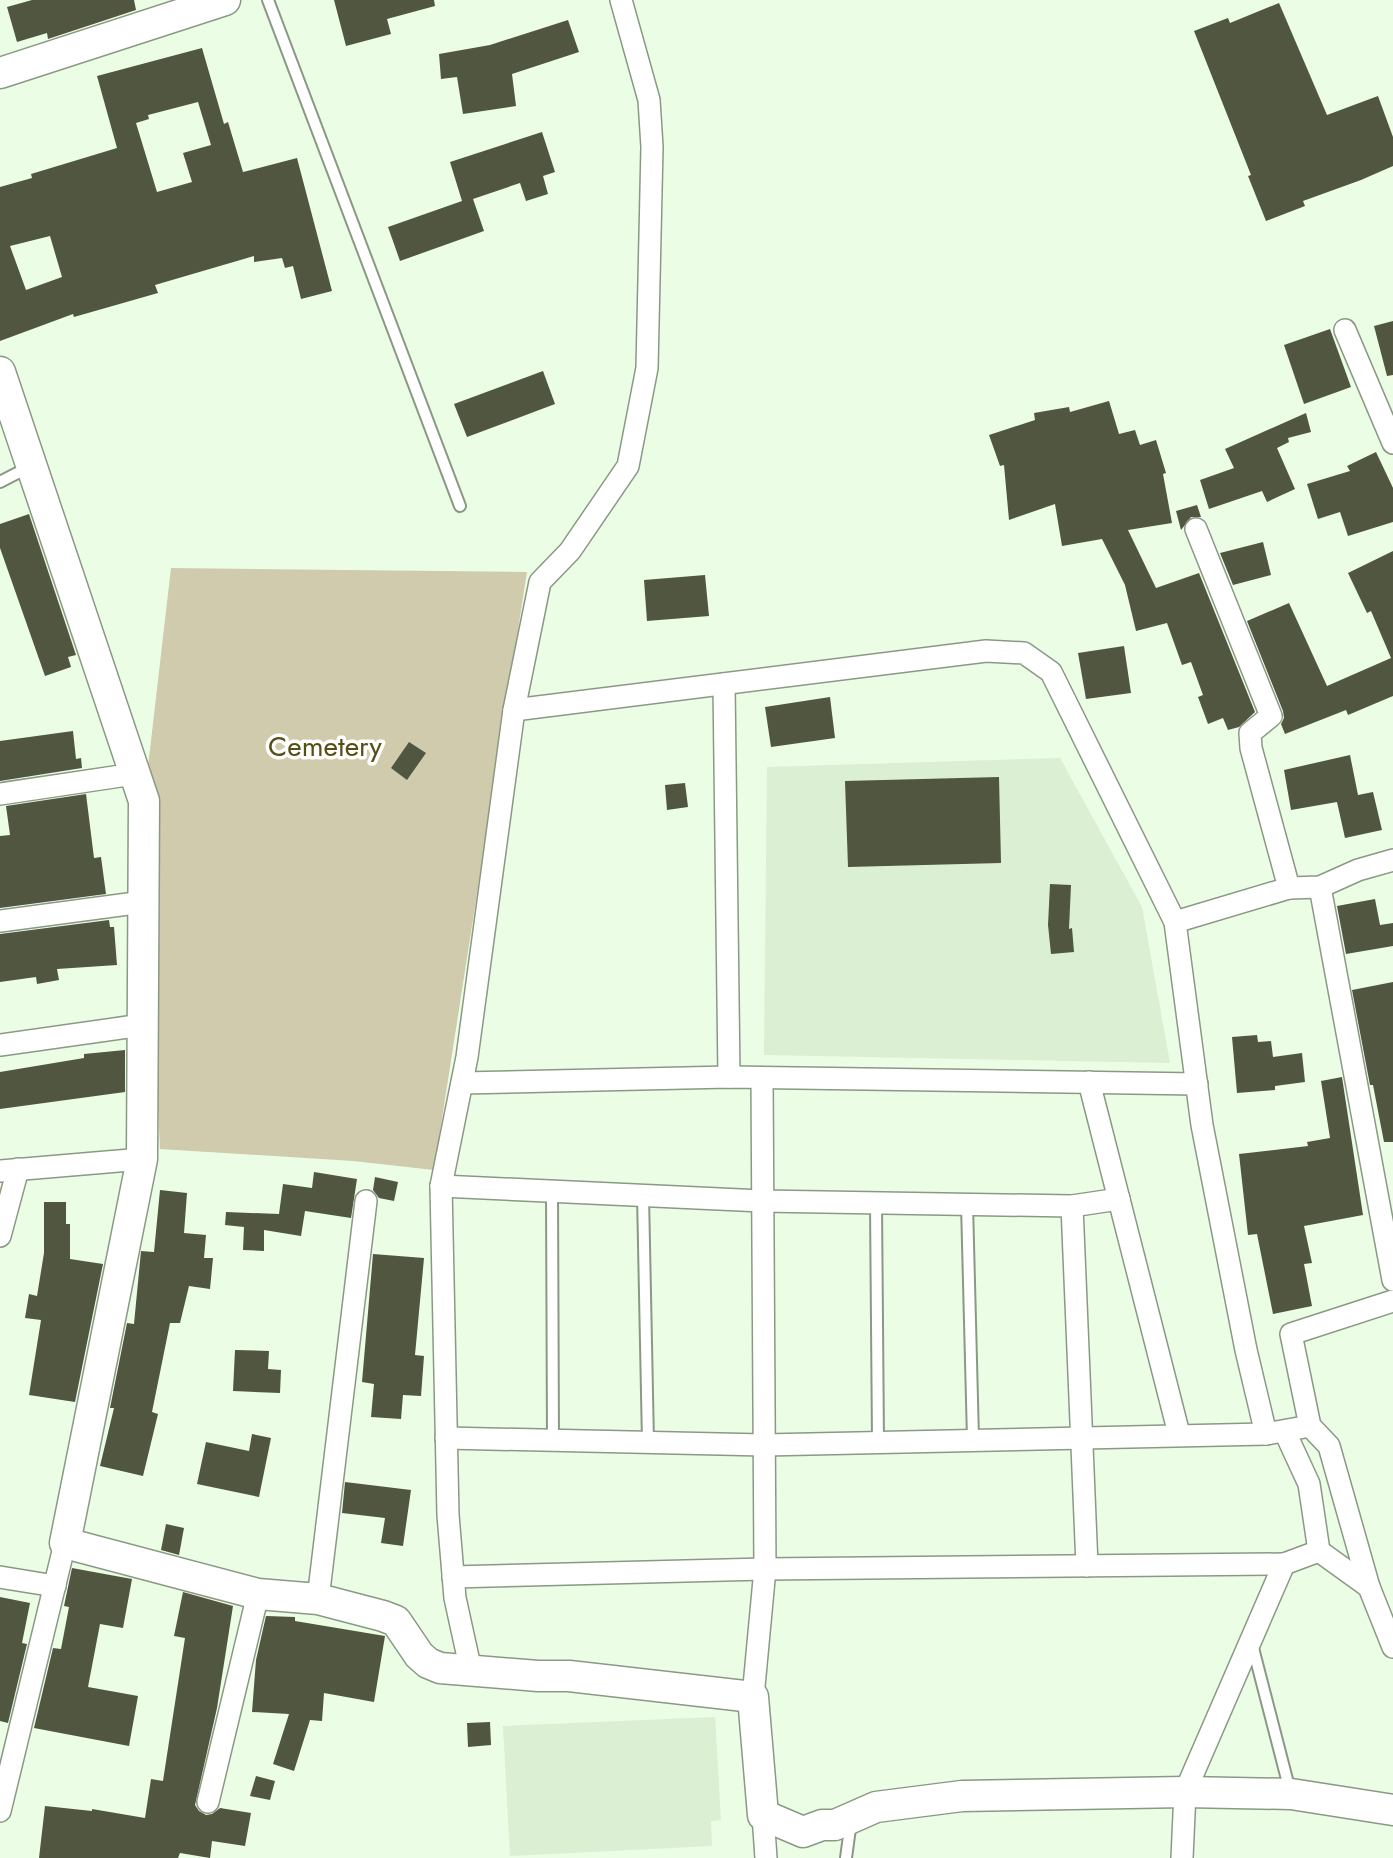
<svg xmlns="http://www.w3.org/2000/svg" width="1393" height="1858" font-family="Jost,sans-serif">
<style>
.built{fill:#dbefd3}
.green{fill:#cfcbac}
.building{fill:#505640;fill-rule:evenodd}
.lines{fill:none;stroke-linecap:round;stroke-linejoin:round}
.lane-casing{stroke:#8a9984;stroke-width:14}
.street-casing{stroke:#8a9984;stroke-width:24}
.secondary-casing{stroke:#8a9984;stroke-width:33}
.lane{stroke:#fff;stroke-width:10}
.street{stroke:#fff;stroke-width:21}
.secondary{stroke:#fff;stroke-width:30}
.labels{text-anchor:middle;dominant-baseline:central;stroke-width:7;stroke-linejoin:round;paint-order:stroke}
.park-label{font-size:28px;fill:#564e14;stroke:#fff}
</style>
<rect width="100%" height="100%" fill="#ecfde6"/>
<g class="built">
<polygon points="1060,758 1142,907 1170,1063 764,1055 767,767"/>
<polygon points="715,1717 721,1820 711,1821 712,1846 510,1856 503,1726"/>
</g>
<polygon class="green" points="171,568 527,572 434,1170 353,1161 160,1149 144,801"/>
<g class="building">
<polygon points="32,0 134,0 136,10 48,39 47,33 17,42 7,7"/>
<polygon points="334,0 434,0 435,6 387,19 391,34 346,46"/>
<polygon points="1279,3 1327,115 1378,96 1393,137 1393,166 1361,180 1303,201 1305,206 1266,221 1248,176 1251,175 1194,31 1228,18 1230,23"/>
<polygon points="568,20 579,52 512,74 516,106 463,114 457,77 441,79 439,54 490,45"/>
<path d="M 202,48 L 224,124 L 228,122 L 243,172 L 297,158 L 332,291 L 301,299 L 293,266 L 285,268 L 282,258 L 254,262 L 254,256 L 155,285 L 158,293 L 74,317 L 73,314 L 0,341 L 0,187 L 32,178 L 31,174 L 117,148 L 97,76 ZM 198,102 L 211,145 L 183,153 L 192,182 L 157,192 L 136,123 L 149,119 L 148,115 ZM 50,236 L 62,277 L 26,290 L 10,246 Z"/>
<polygon points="542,132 555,172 543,176 548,194 526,201 520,183 473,199 484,231 400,261 388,227 462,201 450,162"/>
<polygon points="1393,321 1393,375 1387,376 1374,326"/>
<polygon points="1330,329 1351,387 1304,404 1284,345"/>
<polygon points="543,371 555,404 467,437 454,404"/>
<polygon points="1109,401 1119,434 1135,430 1140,445 1156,440 1166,473 1163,474 1172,523 1128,530 1156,588 1199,573 1255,712 1239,727 1228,730 1223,718 1208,724 1198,697 1203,695 1191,662 1182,665 1167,623 1136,631 1125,585 1102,539 1062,546 1055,504 1009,520 1004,465 1000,466 989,435 1035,420 1034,413 1069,407 1070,412"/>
<polygon points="1306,413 1311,432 1288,438 1289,442 1277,448 1295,489 1267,502 1262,491 1209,509 1200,480 1234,468 1225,449"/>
<polygon points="1376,452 1393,488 1393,522 1348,536 1340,512 1318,519 1307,484 1350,471 1347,466"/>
<polygon points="1197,505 1201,517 1191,517 1181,530 1176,511"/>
<polygon points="29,514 76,655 68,657 71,667 45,676 0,548 0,524"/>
<polygon points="1263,542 1271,575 1233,585 1220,553"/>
<polygon points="1393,551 1393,696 1348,715 1346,710 1285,734 1281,724 1284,718 1283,711 1247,621 1289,603 1327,686 1391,658 1371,611 1367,613 1348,573"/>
<polygon points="705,575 709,616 647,621 644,580"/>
<polygon points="1124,646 1131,693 1086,699 1078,653"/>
<polygon points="830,697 835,738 771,747 765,707"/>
<polygon points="73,731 76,759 81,758 82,768 0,781 0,741"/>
<polygon points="409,742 426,753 407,780 391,768"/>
<polygon points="1350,755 1358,795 1373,792 1382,830 1345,838 1337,802 1291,810 1284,770"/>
<polygon points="999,777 1001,863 848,867 845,781"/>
<polygon points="685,783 688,807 667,810 665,785"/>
<polygon points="86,794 94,858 101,857 106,894 0,908 0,836 10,835 6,806"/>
<polygon points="1050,884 1071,885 1069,929 1072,928 1074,952 1051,954 1048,925"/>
<polygon points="1375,899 1380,925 1393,923 1393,946 1346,954 1337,906"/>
<polygon points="109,920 110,927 114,927 117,965 57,969 59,980 37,984 36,977 0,982 0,934"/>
<polygon points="1393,982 1393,1142 1384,1142 1373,1085 1370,1085 1352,990"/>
<polygon points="1257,1035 1258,1042 1271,1041 1273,1057 1302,1053 1305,1082 1275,1086 1275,1090 1237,1093 1232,1037"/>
<polygon points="125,1050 125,1092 0,1109 0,1072 84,1058 84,1054"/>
<polygon points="1342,1077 1363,1215 1304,1226 1312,1263 1304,1264 1312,1306 1273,1314 1257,1234 1248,1235 1239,1154 1308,1146 1307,1142 1330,1138 1321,1081"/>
<polygon points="314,1172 357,1179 351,1218 305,1211 301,1236 264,1230 264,1251 243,1250 244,1227 225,1225 226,1212 279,1214 283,1184 312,1188"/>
<polygon points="375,1177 398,1182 394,1201 379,1198 373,1190"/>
<polygon points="160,1190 187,1193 184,1233 206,1235 204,1258 213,1258 210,1289 189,1286 180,1323 170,1323 152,1412 158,1414 143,1476 100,1466 114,1408 110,1408 127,1323 134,1324 141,1251 154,1252"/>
<polygon points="44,1202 66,1202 66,1224 70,1224 70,1259 103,1264 75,1402 29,1395 41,1320 25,1318 29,1294 37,1296 44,1253"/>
<polygon points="373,1254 424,1258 415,1355 424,1356 421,1396 403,1395 401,1419 371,1417 374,1384 362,1382"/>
<polygon points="235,1350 269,1351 268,1369 281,1370 280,1393 233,1391"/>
<polygon points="252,1434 271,1438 259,1497 197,1484 206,1442 249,1451"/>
<polygon points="345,1482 411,1490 403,1546 381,1543 385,1518 342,1513"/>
<polygon points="166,1524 184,1528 179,1555 161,1550"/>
<polygon points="72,1568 132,1579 123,1628 100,1624 88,1687 138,1696 129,1746 34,1728 53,1648 61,1649 69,1607 64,1606"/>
<polygon points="183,1592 233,1606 217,1708 195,1805 199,1811 206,1815 212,1814 220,1808 251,1813 245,1846 212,1841 210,1858 180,1853 178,1858 39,1858 45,1806 92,1811 92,1809 145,1818 151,1779 163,1781 185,1638 174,1636"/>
<polygon points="0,1597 30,1603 22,1643 27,1644 8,1723 0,1721"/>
<polygon points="266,1616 295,1617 295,1621 385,1636 374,1702 324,1693 322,1721 310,1720 294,1771 273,1764 289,1714 252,1712 256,1660"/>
<polygon points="490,1722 491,1745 468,1747 467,1723"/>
<polygon points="256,1776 275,1781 270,1800 250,1796"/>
</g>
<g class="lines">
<defs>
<g id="lane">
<polyline points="268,0 460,506"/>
<polyline points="0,482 29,467"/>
<polyline points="552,1191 553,1440"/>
<polyline points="643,1195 648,1442"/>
<polyline points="876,1203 878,1442"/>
<polyline points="967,1204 973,1439"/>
<polyline points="1252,1644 1290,1791"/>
<polyline points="846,1858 851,1821"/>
</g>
<g id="street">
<polyline points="1345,330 1393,443"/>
<polyline points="1196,529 1271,716 1250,733 1251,748 1289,888"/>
<polyline points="724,684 729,1077"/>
<polyline points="514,710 540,582 570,551 628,466 647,368 652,147 649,100 621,0"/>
<polyline points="0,794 134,774"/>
<polyline points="1320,887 1393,1280"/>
<polyline points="0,921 143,902"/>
<polyline points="1175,922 1289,888 1320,887 1358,870 1393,860"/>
<polyline points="0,1045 142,1025"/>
<polyline points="1089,1082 1179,1434"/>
<polyline points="462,1083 729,1077 1197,1084"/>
<polyline points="0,1171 142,1159"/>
<polyline points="441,1186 762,1201 1072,1206 1119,1199"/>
<polyline points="1072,1206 1087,1566"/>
<polyline points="0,1236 18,1169"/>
<polyline points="446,1438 765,1445 1266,1434 1310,1426"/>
<polyline points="1319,1551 1369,1587 1393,1647"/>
<polyline points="0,1577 55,1586"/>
<polyline points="453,1577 765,1569 1284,1564"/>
<polyline points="1369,1587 1329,1446 1310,1426 1291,1334 1393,1301"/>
<polyline points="318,1599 366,1201"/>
<polyline points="471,1671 455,1598 448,1515 441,1186 467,1057 514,710 986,651 1024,653 1051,672 1175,922 1202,1125 1246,1350 1266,1434"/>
<polyline points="753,1697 765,1569 762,1078"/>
<polyline points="208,1802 258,1594"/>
<polyline points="0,1811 65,1543"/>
<polyline points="763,1815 766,1858"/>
<polyline points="1182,1858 1185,1792 1284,1564 1319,1551 1309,1484 1285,1432"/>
</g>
<g id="secondary">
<polyline points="0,73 225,0"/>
<polyline points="0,372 144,801 142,1159 65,1543 258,1594 318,1599 383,1616 396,1621 419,1655 428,1663 440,1668 538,1676 569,1676 753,1697 763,1815 803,1832 822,1825 835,1825 876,1807 962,1796 1185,1792 1291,1794 1393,1810"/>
</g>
</defs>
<use href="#lane" class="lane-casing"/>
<use href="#street" class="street-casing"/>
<use href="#secondary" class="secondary-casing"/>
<use href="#lane" class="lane"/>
<use href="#street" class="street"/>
<use href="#secondary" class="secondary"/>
</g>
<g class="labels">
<g class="park-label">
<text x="325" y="746">Cemetery</text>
</g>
</g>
</svg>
